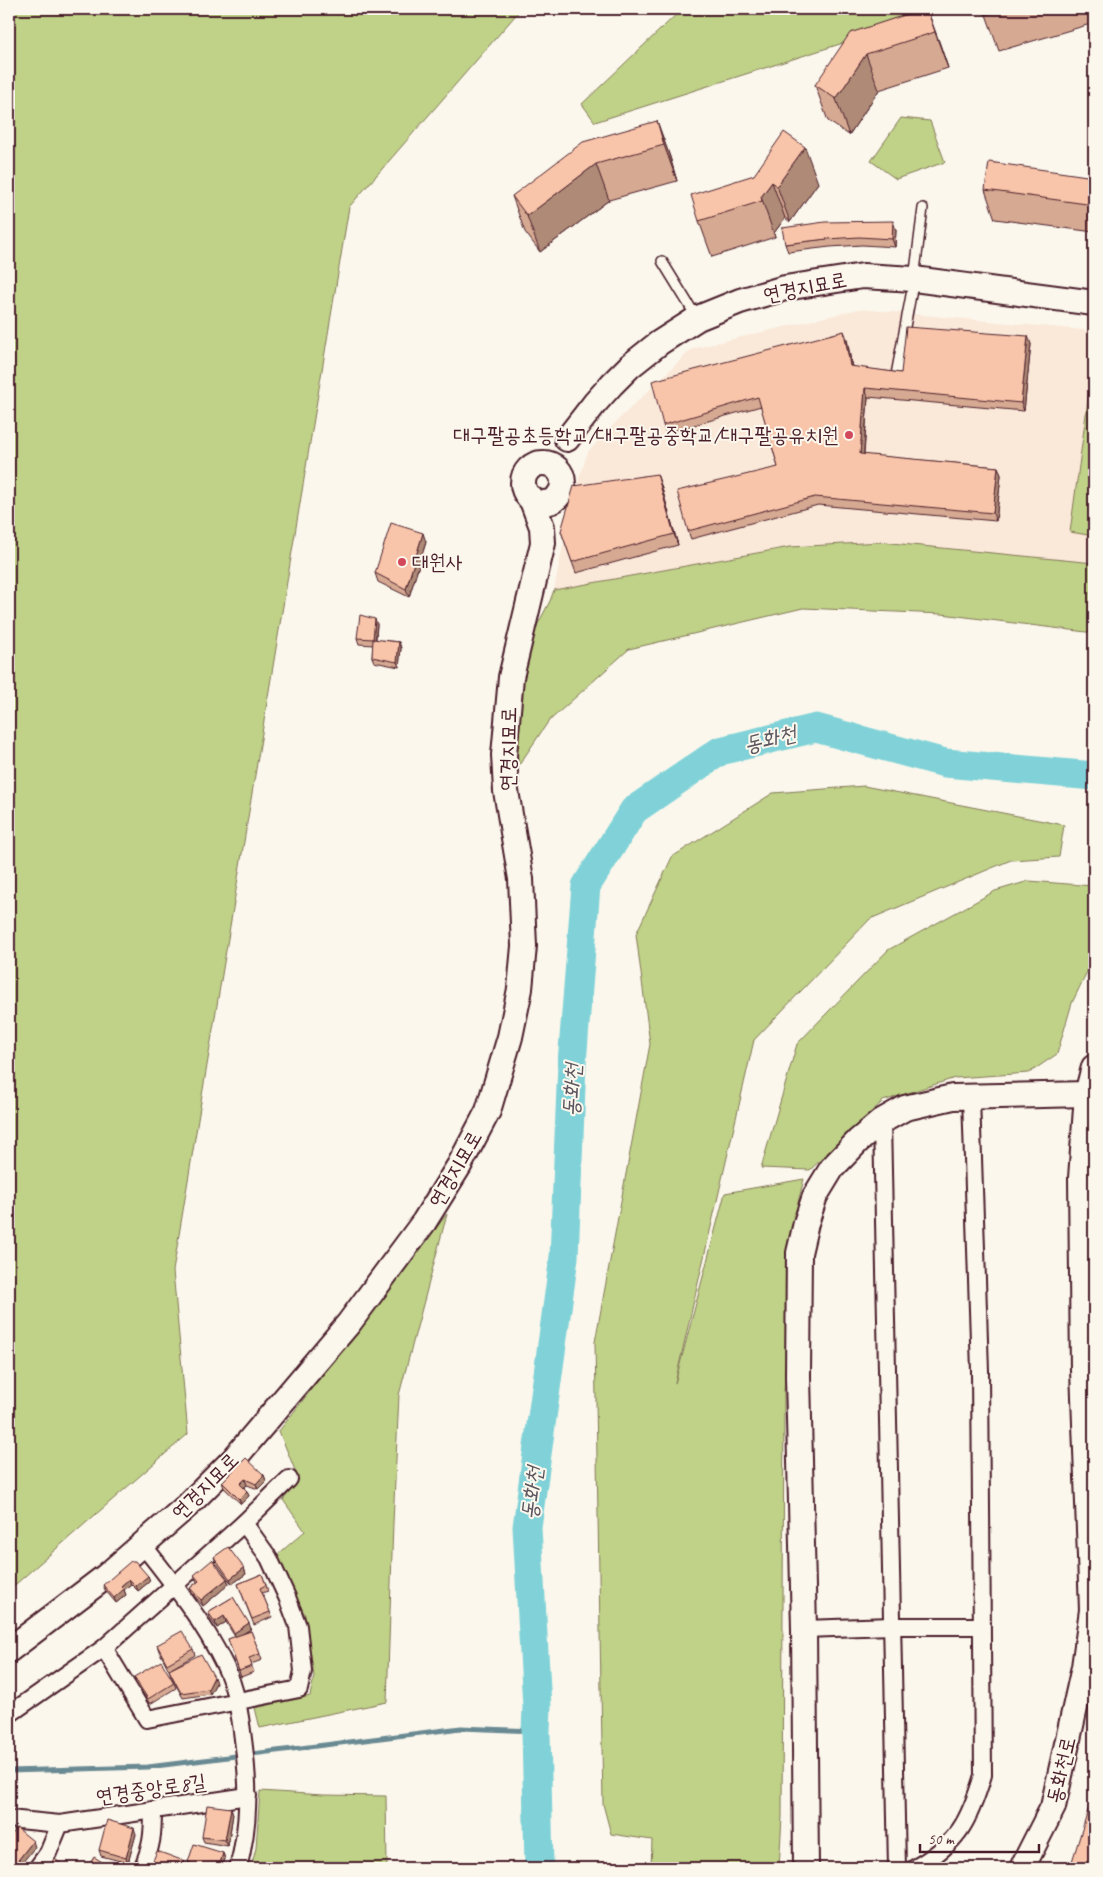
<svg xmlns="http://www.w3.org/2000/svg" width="1103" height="1877" font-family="Caveat,'Poor Story',sans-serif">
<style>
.built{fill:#fae8d8}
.green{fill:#bfd287;stroke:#847859}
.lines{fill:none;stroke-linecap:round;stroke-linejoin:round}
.stream{stroke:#6b8a93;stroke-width:5}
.river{stroke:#81d2d8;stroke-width:29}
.lane-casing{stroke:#4a1f2b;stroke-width:12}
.street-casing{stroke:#4a1f2b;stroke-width:20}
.secondary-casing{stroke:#4a1f2b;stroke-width:28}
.lane{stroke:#fbf7ec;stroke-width:9}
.street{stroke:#fbf7ec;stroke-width:16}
.secondary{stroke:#fbf7ec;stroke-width:24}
.wall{fill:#d6a992;stroke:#4a1f2b}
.shaded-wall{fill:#ae8a77;stroke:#4a1f2b}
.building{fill:#f9c5aa;stroke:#4a1f2b}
.poi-dot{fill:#d1495b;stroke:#fbf7ec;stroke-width:2}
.labels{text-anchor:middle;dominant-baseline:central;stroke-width:4;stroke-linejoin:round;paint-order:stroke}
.street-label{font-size:21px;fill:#4a1f2b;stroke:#fbf7ec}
.poi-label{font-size:21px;fill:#4a1f2b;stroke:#fbf7ec;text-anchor:end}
.water-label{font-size:22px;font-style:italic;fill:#5a555f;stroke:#fbf7ec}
</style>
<rect width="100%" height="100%" fill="#fbf7ec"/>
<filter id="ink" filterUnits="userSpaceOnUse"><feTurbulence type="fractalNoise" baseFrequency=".02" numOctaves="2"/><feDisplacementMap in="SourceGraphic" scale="10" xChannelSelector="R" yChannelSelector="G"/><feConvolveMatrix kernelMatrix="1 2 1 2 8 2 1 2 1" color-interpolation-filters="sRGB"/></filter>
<g filter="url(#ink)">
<polygon class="built" points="859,309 1094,331 1094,563 881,542 790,547 554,590 573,497 588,452 621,417 692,349"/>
<g class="green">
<polygon points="9,9 521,9 349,207 173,1271 188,1434 9,1590"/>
<polygon points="682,9 950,9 595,122 582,104"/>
<polygon points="901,118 930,121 945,162 896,179 871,161"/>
<polygon points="1089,392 1094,392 1094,536 1070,532"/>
<polygon points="881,542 1094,563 1094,633 942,614 803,608 629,649 548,722 515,771 522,654 550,601 554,590 790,547"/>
<polygon points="864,786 1064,825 1059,857 1011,860 870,919 754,1040 675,1383 725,1193 804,1179 796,1210 784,1392 782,1817 779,1868 651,1868 652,1840 611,1834 603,1804 595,1342 650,1044 636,934 672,857 773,793"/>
<polygon points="1029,881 1094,886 1094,957 1072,1003 1057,1054 1029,1073 955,1078 883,1101 810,1170 761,1168 797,1044 888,950 995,891"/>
<polygon points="447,1214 399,1395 393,1523 387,1702 260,1728 255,1708 310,1696 314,1676 305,1615 276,1556 305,1531 283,1500 299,1480 279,1431"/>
<polygon points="260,1791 323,1795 386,1796 387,1868 251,1868 256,1848"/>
</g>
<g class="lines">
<polyline class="stream" points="9,1771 148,1767 461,1728 536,1731"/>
<polyline class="river" points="539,1868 536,1731 537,1707 527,1527 564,1257 572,1063 586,886 634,810 720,751 816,728 945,763 1094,776"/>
<defs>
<g id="lane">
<polyline points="662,261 697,318"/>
<polyline points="895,380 914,279 923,208"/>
</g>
<g id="street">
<polyline points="882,1121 897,1868"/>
<path d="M 143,1545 C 173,1583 204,1622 225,1666 C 236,1689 240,1714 243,1739 C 249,1785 250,1823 238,1868"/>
<polyline points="804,1629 892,1626 981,1626"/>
<polyline points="104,1648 147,1719 299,1689 303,1671 298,1626 287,1597 269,1558 244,1523"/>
<polyline points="11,1713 104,1648 244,1523 289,1479"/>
<polyline points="9,1819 60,1824"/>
<polyline points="37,1868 48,1853 60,1824 248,1796"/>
<path d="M 142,1868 C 152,1847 153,1834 153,1810"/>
<path d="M 915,1868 C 958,1843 969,1822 983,1775 L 980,1371 L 971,1097"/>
</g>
<g id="secondary">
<polyline points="567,439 595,403 612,384 630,366 659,343 698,318 740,301 785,288 863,276 914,279 1094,303"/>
<circle cx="543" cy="483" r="20"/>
<polyline points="9,1650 105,1577 188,1505 233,1460 349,1323 424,1222 459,1166 488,1111 510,1037 520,989 524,946 521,879 506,791 504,755 511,677 543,543 542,527 531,498"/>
<polyline points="806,1868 804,1629 798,1376 799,1253 806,1223 815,1196 832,1168 858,1141 882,1121 905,1108 953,1097 1087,1094"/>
<polyline points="1022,1868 1053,1807 1084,1667 1092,1610 1083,1370 1081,1178 1087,1094 1094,1067"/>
</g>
</defs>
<use href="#lane" class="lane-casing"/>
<use href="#street" class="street-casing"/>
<use href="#secondary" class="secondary-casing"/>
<use href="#lane" class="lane"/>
<use href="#street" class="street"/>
<use href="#secondary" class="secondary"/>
</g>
<g class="wall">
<polygon points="927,9 948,68 879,90 849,135 828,121 815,85"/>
<polygon points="984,9 1094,9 1094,23 999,51"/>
<polygon points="657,121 670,157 677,181 609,200 540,252 525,232 512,196"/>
<polygon points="754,175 818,183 790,222 785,218 774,233 775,237 712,257 699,221"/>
<polygon points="1094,177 1094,232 995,219 985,190"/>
<polygon points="896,230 895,247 862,245 830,247 788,252 785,244"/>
<polygon points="847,339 852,367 901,373 1031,344 1024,411 868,397 864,455 998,467 1001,475 996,521 818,505 691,539 688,531 778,467 761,406 666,433 663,425"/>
<polygon points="661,485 678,545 576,573 561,531"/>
<polygon points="426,542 409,597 378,582 375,573"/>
<polygon points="377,624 376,640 399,642 401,648 399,667 374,662 372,657 373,645 359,644 357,638"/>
<polygon points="264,1475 266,1481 258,1489 247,1485 244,1488 249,1496 241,1504 224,1488 222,1482"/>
<polygon points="214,1557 244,1568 246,1574 232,1584 216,1563"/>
<polygon points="262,1574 268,1591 262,1593 272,1617 254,1625 238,1584"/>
<polygon points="194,1575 227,1579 229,1584 203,1606 192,1593 190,1588 197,1582"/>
<polygon points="148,1576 150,1581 138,1591 131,1584 124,1590 126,1595 116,1603 105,1590 103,1585"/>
<polygon points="233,1597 251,1629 243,1634 251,1631 262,1660 251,1664 254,1672 241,1677 228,1639 235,1637 226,1622 217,1628 210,1618 208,1612"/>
<polygon points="157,1645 193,1649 195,1655 169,1670 159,1651"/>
<polygon points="169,1670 216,1683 210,1694 183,1698 171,1676"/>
<polygon points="134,1677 174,1683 176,1688 150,1704 136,1683"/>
<polygon points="231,1808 233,1814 228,1846 204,1842 202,1837"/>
<polygon points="136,1834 128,1863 101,1856 99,1850"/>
<polygon points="223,1853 225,1859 222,1868 189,1868 190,1867 188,1862"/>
</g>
<g class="shaded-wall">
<polygon points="927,9 940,44 948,68 935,32"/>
<polygon points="866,54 879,90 849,135 836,99"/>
<polygon points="657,121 670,157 677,181 664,145"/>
<polygon points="805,147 818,183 790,222 777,186"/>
<polygon points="596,164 609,200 540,252 527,216"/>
<polygon points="772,182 785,218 774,233 775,237 761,197"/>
<polygon points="893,221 896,230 895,247 892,239"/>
<polygon points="844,331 847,339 853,375 850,366"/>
<polygon points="1028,336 1031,344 1024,411 1021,403"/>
<polygon points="865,388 868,397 863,463 860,454"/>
<polygon points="998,467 1001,475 996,521 993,513"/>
<polygon points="657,474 661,485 678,545 674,534"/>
<polygon points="423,533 426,542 409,597 406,589"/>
<polygon points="375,619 377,624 375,645 373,639"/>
<polygon points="399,642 401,648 399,667 397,662"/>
<polygon points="264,1475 266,1481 258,1489 256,1484"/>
<polygon points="245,1479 247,1485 242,1489 240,1484"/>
<polygon points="247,1491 249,1496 241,1504 239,1499"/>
<polygon points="244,1568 246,1574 232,1584 230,1579"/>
<polygon points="148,1576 150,1581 138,1591 136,1586"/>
<polygon points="129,1579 131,1584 124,1590 126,1595 116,1603 114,1598 121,1586"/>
<polygon points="227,1579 229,1584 203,1606 201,1600"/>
<polygon points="224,1616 226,1622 217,1628 215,1622"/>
<polygon points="249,1623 251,1629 236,1638 234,1633"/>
<polygon points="214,1677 216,1683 210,1694 208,1689"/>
<polygon points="9,1686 11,1692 9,1693"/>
<polygon points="231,1808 233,1814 228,1846 225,1840"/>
<polygon points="134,1828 136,1834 128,1863 126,1858"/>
<polygon points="33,1841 35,1847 18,1868 12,1868"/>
<polygon points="223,1853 225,1859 222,1868 219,1868 219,1867"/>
<polygon points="184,1861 186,1866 186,1868 182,1868"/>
</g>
<g class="building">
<polygon points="923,9 927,9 935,32 866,54 836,99 815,85 850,33"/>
<polygon points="984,9 1006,9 985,15"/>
<polygon points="657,121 664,145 596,164 527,216 512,196 583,142"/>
<polygon points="784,132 805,147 777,186 772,182 761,197 762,201 699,221 691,195 754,175"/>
<polygon points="989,162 1094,177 1094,205 985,190"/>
<polygon points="893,221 892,239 859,237 827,239 785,244 782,228 825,222"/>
<polygon points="906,327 1028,336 1021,403 865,388 860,454 998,467 993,513 815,497 688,531 677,491 778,467 758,397 663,425 652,381 844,331 850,366 901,373"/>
<polygon points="657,474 674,534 572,562 561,531 574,486"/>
<polygon points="391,523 423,533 406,589 375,573"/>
<polygon points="360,615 375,619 373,639 357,638"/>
<polygon points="373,639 399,642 397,662 372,657"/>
<polygon points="246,1458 264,1475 256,1484 245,1479 240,1484 247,1491 239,1499 222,1482"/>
<polygon points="228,1547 244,1568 230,1579 214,1557"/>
<polygon points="212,1560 227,1579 201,1600 190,1588 199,1581 194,1575"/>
<polygon points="131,1561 135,1561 148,1576 136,1586 129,1579 121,1586 124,1589 114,1598 103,1585"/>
<polygon points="262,1574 266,1585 260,1588 270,1612 252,1619 238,1584"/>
<polygon points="233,1597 249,1623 234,1633 224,1616 215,1622 208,1612"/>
<polygon points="182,1631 193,1649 167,1664 157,1645"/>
<polygon points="251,1631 260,1654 249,1658 252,1666 239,1671 228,1639"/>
<polygon points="201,1654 214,1677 208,1689 181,1693 169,1670"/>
<polygon points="161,1661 174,1683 148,1699 134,1677"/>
<polygon points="1094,1791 1094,1868 1070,1868"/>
<polygon points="207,1805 231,1808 225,1840 202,1837"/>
<polygon points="107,1820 134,1828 126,1858 99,1850"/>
<polygon points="17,1828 33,1841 12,1868 9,1868 9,1838"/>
<polygon points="194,1844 223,1853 219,1867 214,1865 213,1868 189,1868 191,1863 188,1862"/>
<polygon points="157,1851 184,1861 182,1868 150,1868"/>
<polygon points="94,1857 112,1868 87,1868"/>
<polygon points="55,1859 66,1868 48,1868"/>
</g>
</g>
<g class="poi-dot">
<circle cx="849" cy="435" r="5"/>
<circle cx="402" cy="562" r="5"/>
</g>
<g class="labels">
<g class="street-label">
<text transform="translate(805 287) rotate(-11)">연경지묘로</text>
<text transform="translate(508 749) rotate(-89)">연경지묘로</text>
<text transform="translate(455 1169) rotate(-60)">연경지묘로</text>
<text transform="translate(205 1486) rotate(-45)">연경지묘로</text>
<text transform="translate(1061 1770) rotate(-77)">동화천로</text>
<text transform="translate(151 1789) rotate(-8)">연경중앙로8길</text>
</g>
<g class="poi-label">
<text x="839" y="435">대구팔공초등학교/대구팔공중학교/대구팔공유치원</text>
<text x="412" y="562" text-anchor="start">대원사</text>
</g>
<g class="water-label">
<text transform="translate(770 739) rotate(-14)">동화천</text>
<text transform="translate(572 1090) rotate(-87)">동화천</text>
<text transform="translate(532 1493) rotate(-83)">동화천</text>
</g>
</g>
<rect width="1103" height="1877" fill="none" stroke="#fbf7ec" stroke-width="30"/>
<rect x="15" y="15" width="1073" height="1847" fill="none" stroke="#4a1f2b" stroke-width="2" filter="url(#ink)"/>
<path d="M920 1844v8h119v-8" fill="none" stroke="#4a1f2b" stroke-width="2.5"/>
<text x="928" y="1844" font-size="15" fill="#4a1f2b" stroke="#fbf7ec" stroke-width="4" paint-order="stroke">50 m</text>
</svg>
